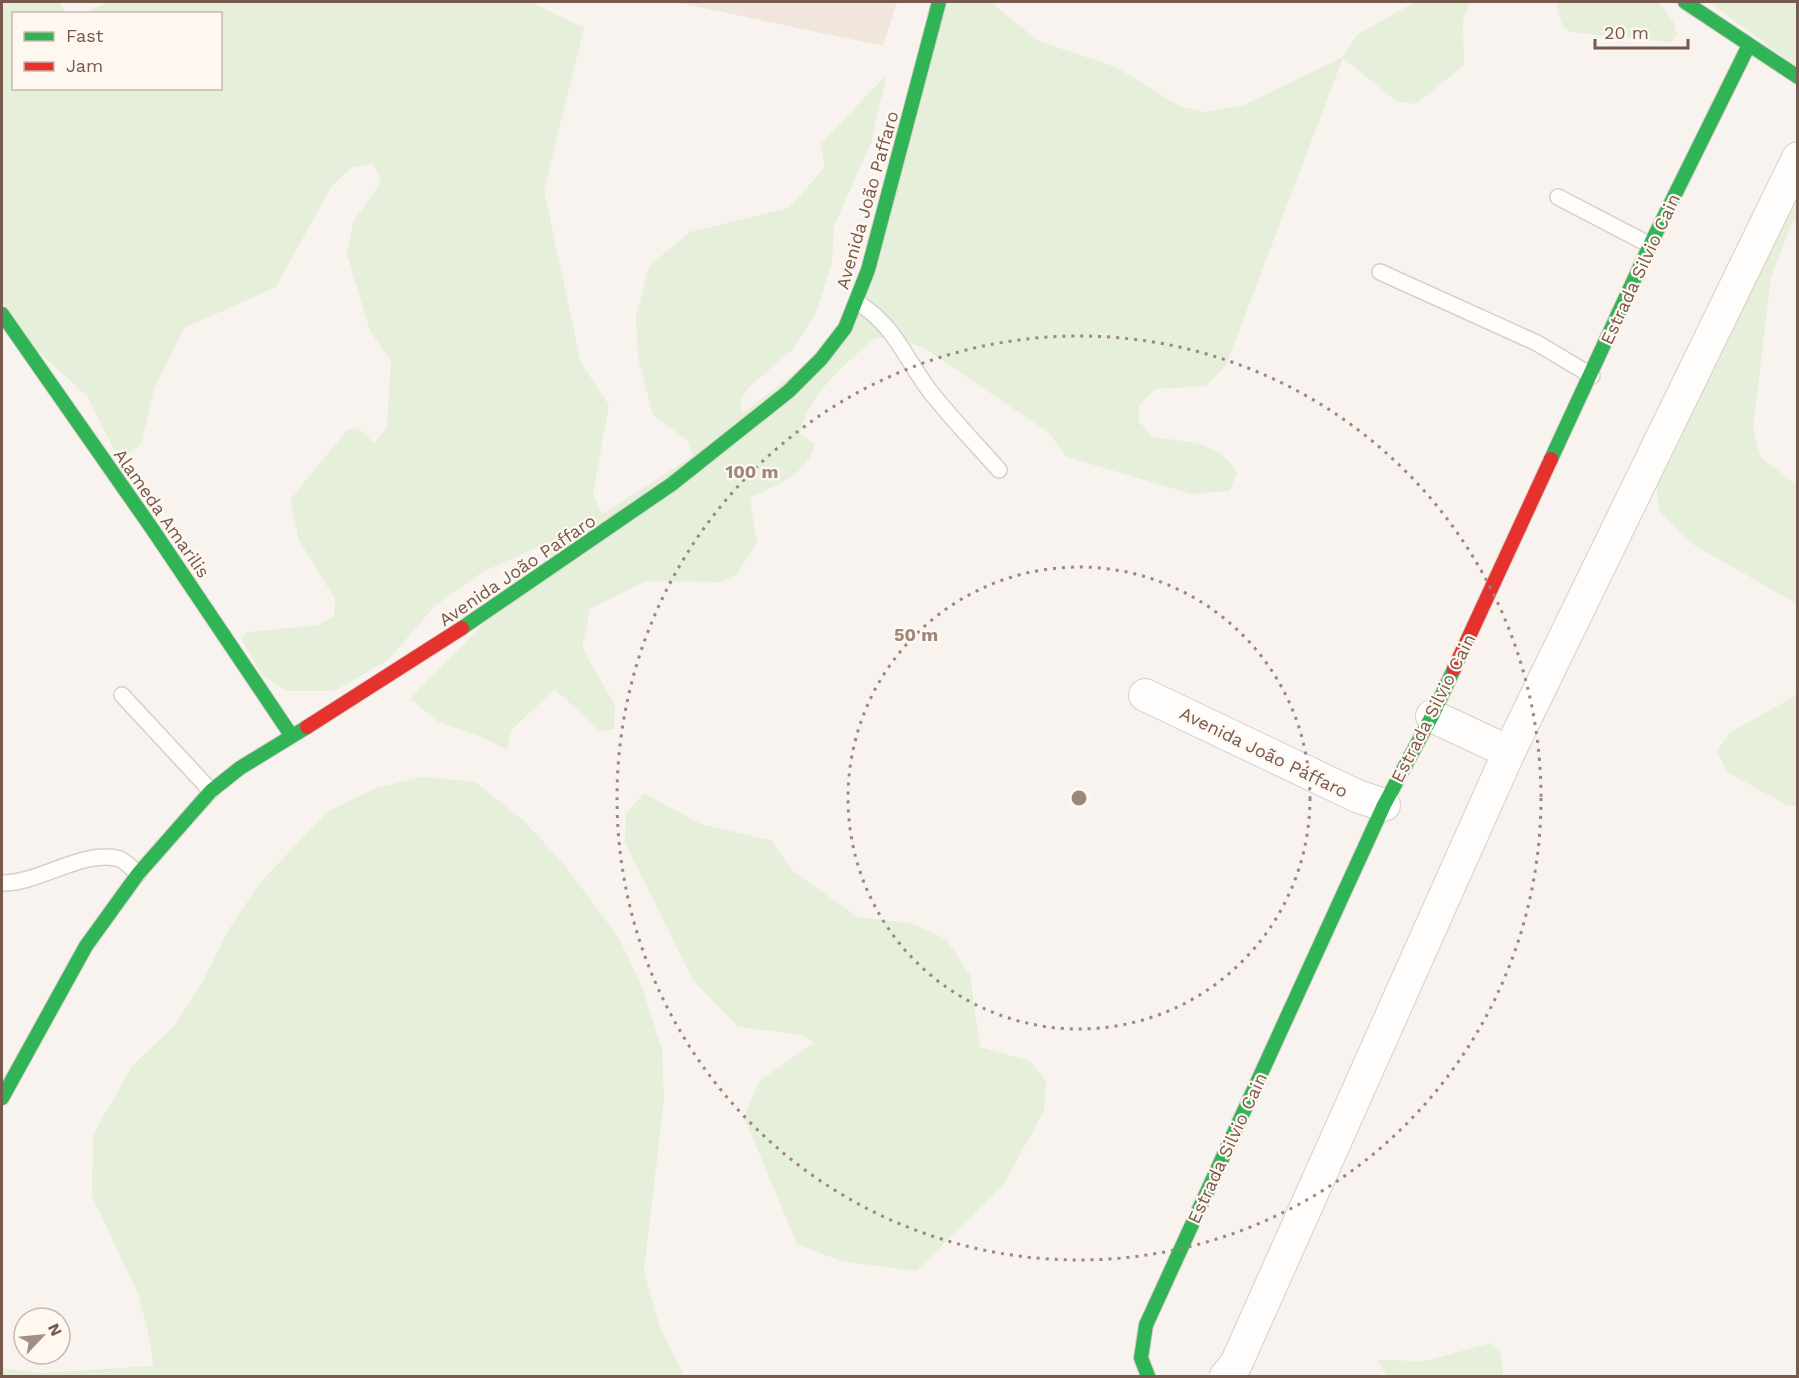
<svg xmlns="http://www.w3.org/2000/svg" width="1799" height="1378" font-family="'Work Sans',sans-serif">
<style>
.residential{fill:#f1e6dc}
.green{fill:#e6efd9}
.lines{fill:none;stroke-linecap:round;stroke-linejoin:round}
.lane-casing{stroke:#d7cfca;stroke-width:18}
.street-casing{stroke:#d7cfca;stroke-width:34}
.fast-casing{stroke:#d8cfca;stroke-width:16}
.jam-casing{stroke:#d8cfca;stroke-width:16}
.lane{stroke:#fefdfc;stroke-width:15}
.street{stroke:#fefdfc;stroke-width:32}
.fast{stroke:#30b455;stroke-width:14}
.jam{stroke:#e5322d;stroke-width:14}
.ring{fill:none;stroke:#9d877d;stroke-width:3;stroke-dasharray:3 6}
.labels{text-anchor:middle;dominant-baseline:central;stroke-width:4.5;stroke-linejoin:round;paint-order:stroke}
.street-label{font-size:18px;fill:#77594d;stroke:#fff8f0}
.centre{fill:#9d877d;stroke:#fff8f0;stroke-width:3}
.ring-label{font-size:18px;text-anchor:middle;font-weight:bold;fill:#9d877d;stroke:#fff8f0;stroke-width:4.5;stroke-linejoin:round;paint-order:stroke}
</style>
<rect width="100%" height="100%" fill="#f8f3ee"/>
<polygon class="residential" points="675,2 897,2 883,46"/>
<g class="green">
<path d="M 2,2 L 59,2 L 65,11 L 83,13 L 14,14 L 14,88 L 220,88 L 220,14 L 83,13 L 108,2 L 531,2 L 584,28 L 544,190 L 581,363 L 609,405 L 593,495 L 602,514 L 693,456 L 687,440 L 653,415 L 638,358 L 636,317 L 649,266 L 690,232 L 789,208 L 825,167 L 821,144 L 887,74 L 871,143 L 834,226 L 832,263 L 816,313 L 794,348 L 748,388 L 740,403 L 743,413 L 841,337 L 936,2 L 994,2 L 998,8 L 1038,41 L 1116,67 L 1179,106 L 1204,112 L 1244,105 L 1343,57 L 1357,35 L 1415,2 L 1470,2 L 1463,21 L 1464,65 L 1416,104 L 1396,101 L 1343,58 L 1226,365 L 1206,386 L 1155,389 L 1139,405 L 1139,421 L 1152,437 C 1185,442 1219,440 1237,473 L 1229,491 L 1192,494 L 1067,457 L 1048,432 L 927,350 L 896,337 L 875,338 C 845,364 808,394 800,434 L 815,444 C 809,473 775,486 750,498 L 757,543 L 737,574 L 721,582 L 646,581 L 590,609 L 582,648 L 615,705 L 614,729 L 599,731 L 555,689 L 511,730 L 507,750 L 486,739 L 439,722 L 410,699 L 548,558 L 545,549 L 535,548 L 481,573 L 435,606 L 388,660 L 334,691 L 286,691 L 261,674 L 241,638 L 248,632 L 318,625 L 334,616 L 335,599 L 299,540 L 290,500 L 347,430 L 358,428 L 374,443 L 387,428 L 391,361 L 370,331 L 347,255 L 353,222 L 381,182 L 373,164 L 352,167 L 331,187 L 276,287 L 184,328 L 154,389 L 141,444 L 126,456 L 114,450 L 87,396 L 27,341 L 2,301 Z"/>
<polygon points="1556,2 1658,2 1673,21 1677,34 1671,42 1570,32 1562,25"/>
<polygon points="1709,2 1797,2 1797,67"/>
<polygon points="1797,182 1797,219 1792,223 1771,277 1753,428 1761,458 1797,485 1797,604 1689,542 1660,512 1655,478"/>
<polygon points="1797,691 1798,807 1797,807 1785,804 1727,772 1717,751 1730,733 1795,696"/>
<polygon points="422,777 475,782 523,820 563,863 619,938 642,987 662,1049 664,1099 644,1271 659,1325 684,1376 2,1376 2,1368 40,1373 153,1366 150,1341 139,1296 92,1196 93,1135 132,1066 174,1026 203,981 229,929 259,884 327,812 376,788"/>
<polygon points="644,793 700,824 771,840 793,871 858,917 914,924 946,939 970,975 980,1047 1030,1061 1046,1081 1044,1111 1003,1185 916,1271 841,1261 797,1244 744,1117 760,1080 814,1043 803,1035 738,1027 693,980 625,843 626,814"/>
<polygon points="1490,1343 1501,1351 1503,1376 1387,1376 1377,1360 1426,1361"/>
</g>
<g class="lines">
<defs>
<g id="lane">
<polyline points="1558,197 1650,245"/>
<polyline points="1380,272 1537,343 1592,376"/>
<path d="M 857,302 C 895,326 904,356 929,390 C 951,418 976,444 999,470"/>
<polyline points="122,695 211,791"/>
<path d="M 2,883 C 38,884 85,848 120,859 C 126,862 133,869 138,874"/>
</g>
<g id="street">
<polyline points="1145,695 1357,796 1384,805"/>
<polyline points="1432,716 1509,752"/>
<polyline points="1226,1376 1236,1364 1509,752 1798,158"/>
</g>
<g id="fast">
<polyline points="1685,2 1798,77"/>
<polyline points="2,314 153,530 291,735"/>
<polyline points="1551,459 1650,245 1749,45"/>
<polyline points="462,628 672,484 789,391 821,359 845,328 868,270 939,2"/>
<polyline points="2,1098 86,946 138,874 211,791 240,768 307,727"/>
<polyline points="1148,1376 1141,1358 1146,1325 1384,805 1432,716 1454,669"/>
</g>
<g id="jam">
<polyline points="1454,669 1551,459"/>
<polyline points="307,727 462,628"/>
</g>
</defs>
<use href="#lane" class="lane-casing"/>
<use href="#street" class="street-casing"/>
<use href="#fast" class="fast-casing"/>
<use href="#jam" class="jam-casing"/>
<use href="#lane" class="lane"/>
<use href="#street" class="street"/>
<use href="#fast" class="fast"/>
<use href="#jam" class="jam"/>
</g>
<g class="ring">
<circle cx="1079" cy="798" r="231"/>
<circle cx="1079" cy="798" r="462"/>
</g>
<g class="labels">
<g class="street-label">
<text transform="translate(867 200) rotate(-74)">Avenida João Paffaro</text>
<text transform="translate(1640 269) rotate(-65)">Estrada Silvio Cain</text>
<text transform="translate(162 513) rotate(55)">Alameda Amarilis</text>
<text transform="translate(517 570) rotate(-34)">Avenida João Paffaro</text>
<text transform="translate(1433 708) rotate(-63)">Estrada Silvio Cain</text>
<text transform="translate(1264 752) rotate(26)">Avenida João Páffaro</text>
<text transform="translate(1227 1148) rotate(-65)">Estrada Silvio Cain</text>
</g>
</g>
<circle cx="1079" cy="798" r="9" class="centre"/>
<g class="ring-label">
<text x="752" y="478">100 m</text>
<text x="916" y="641">50 m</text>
</g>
<rect width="1799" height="1378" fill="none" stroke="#77594d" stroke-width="6"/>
<rect x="12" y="12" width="210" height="78" fill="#fff8f0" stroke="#c9b8af" stroke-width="1.5"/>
<rect x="24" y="32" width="30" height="9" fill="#30b455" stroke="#c9b8af" stroke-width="1.5"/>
<text x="66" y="42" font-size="18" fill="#77594d">Fast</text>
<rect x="24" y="62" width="30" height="9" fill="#e5322d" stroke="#c9b8af" stroke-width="1.5"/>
<text x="66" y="72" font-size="18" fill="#77594d">Jam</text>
<g transform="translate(42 1336) rotate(64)"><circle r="28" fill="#fff8f0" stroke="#c9b8af" stroke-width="1.5"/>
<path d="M0-4.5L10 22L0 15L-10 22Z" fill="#a48f85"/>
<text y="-9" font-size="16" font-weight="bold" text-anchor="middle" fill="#77594d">N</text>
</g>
<path d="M1595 39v9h93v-9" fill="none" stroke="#77594d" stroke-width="3"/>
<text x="1604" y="39" font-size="18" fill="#77594d" stroke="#fff8f0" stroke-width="4.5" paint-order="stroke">20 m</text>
</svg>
